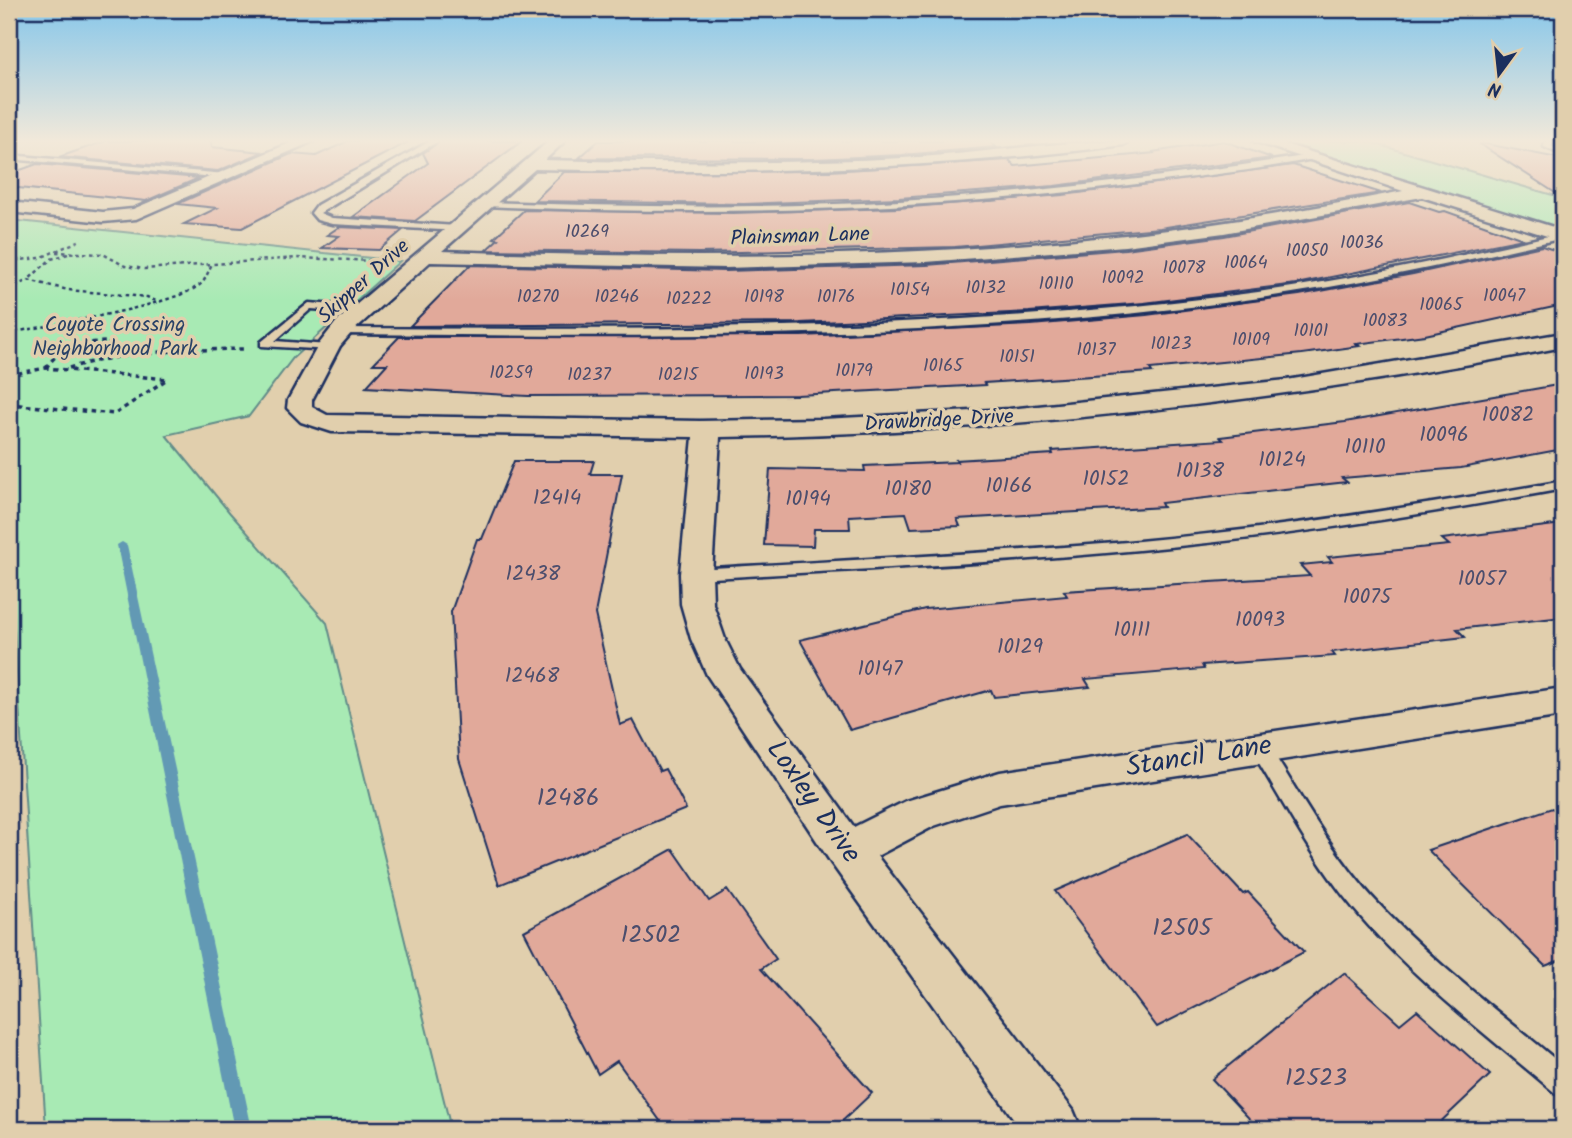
<svg xmlns="http://www.w3.org/2000/svg" width="1572" height="1138" font-family="Kalam,sans-serif">
<style>
.green{fill:#a8eab4;stroke:#628c89;stroke-width:2}
.lines{fill:none;stroke-linecap:round;stroke-linejoin:round}
.stream{fill:#6299b4;fill-rule:evenodd}
.building{fill:#e1a99a;stroke:#1b2f5e;stroke-width:2}
.lane-casing{stroke:#1b2f5e;stroke-width:5}
.street-casing{stroke:#1b2f5e;stroke-width:5}
.path-far1{stroke:#1b2f5e;stroke-width:2.5;stroke-dasharray:3.5 3.5;stroke-linecap:butt}
.path{stroke:#1b2f5e;stroke-width:3.5;stroke-dasharray:4.5 4.5;stroke-linecap:butt}
.lane{fill:#e1cfad;fill-rule:evenodd}
.street{fill:#e1cfad;fill-rule:evenodd}
.labels{text-anchor:middle;dominant-baseline:central;stroke-width:7;stroke-linejoin:round;paint-order:stroke}
.far-number-label{font-size:18px;fill:#4c4e6d}
.far-street-label{font-size:21px;fill:#1b2f5e;stroke:#e1cfad}
.far-park-label{font-size:21px;fill:#294267;stroke:#e1cfad}
.number-label{font-size:21px;fill:#4c4e6d}
.near-number-label{font-size:24px;fill:#4c4e6d}
.near-street-label{font-size:28px;fill:#1b2f5e;stroke:#e1cfad}
</style>
<rect width="100%" height="100%" fill="#e1cfad"/>
<filter id="ink" filterUnits="userSpaceOnUse"><feTurbulence type="fractalNoise" baseFrequency=".0143" numOctaves="2"/><feDisplacementMap in="SourceGraphic" scale="14" xChannelSelector="R" yChannelSelector="G"/><feConvolveMatrix kernelMatrix="1 2 1 2 8 2 1 2 1" color-interpolation-filters="sRGB"/></filter>
<g filter="url(#ink)">
<g class="green">
<polygon points="1272,141 1366,141 1563,198 1563,233"/>
<polygon points="9,220 400,261 293,358 249,416 166,435 230,513 327,623 451,1129 46,1129 9,548"/>
</g>
<g class="lines">
<polygon class="stream" points="122,542 127,545 252,1129 234,1129 117,545"/>
</g>
<g class="building">
<polygon points="106,141 211,141 212,147 263,152 218,171 59,157"/>
<polygon points="348,141 410,141 242,228 184,224 217,208 177,204 291,154 316,156"/>
<polygon points="441,141 522,141 415,221 353,217 428,163 423,153"/>
<polygon points="598,141 989,141 996,147 902,155 813,159 579,158"/>
<polygon points="1224,141 1272,158 1054,186 899,198 744,204 534,201 564,172 830,171 1009,160 1015,166 1155,153 1152,152"/>
<polygon points="1481,143 1563,159 1563,198 1480,144"/>
<polygon points="37,164 199,178 146,201 9,187 9,174"/>
<polygon points="1293,165 1381,193 1160,228 955,247 699,253 486,250 498,239 494,238 524,210 733,213 898,208 1063,195"/>
<polygon points="1409,202 1439,212 1445,211 1523,239 1296,284 1144,303 1029,312 800,323 410,326 470,265 726,271 926,265 1125,249 1224,236"/>
<polygon points="339,227 403,230 379,250 322,248 339,236 327,235"/>
<polygon points="1542,246 1563,253 1563,305 1425,335 1356,344 1360,346 1302,354 1150,369 1152,372 984,383 985,385 797,395 528,396 366,387 387,364 373,364 399,337 801,336 1031,325 1146,315 1299,295 1413,274"/>
<polygon points="1563,384 1563,449 1461,468 1342,478 1347,482 1161,503 1163,507 957,519 960,526 911,528 906,513 849,516 850,529 814,529 813,546 764,545 770,469 865,471 864,466 957,462 956,460 1053,454 1052,451 1223,440 1220,437 1345,422"/>
<polygon points="514,461 594,461 590,474 622,474 595,614 620,725 633,720 660,771 665,769 686,809 499,885 459,759 451,612 477,539 482,539"/>
<polygon points="1563,524 1563,617 1457,629 1465,637 1332,652 1335,656 1202,665 1204,669 1085,679 1090,687 994,697 991,690 850,730 800,640 925,609 1067,596 1064,591 1310,576 1300,565 1332,562 1328,557 1449,545 1442,539"/>
<polygon points="1552,808 1563,817 1563,959 1545,966 1428,850"/>
<polygon points="1187,834 1243,894 1248,892 1304,952 1157,1027 1055,891"/>
<polygon points="673,849 709,901 727,890 776,959 761,969 872,1093 834,1129 666,1129 617,1061 598,1074 524,931"/>
<polygon points="1344,973 1400,1024 1417,1010 1490,1075 1433,1129 1259,1129 1212,1079"/>
</g>
<g class="lines">
<defs>
<g id="lane">
<polygon points="430,141 438,141 320,213 332,218 457,226 461,229 460,231 332,224 317,220 311,213 317,205"/>
<polygon points="1554,141 1551,146 1563,151 1563,155 1544,147 1545,142"/>
<polygon points="9,155 226,174 230,176 226,178 9,159"/>
<path d="M 1310,155 L 1313,159 C 1257,170 1201,176 1145,183 C 926,212 706,216 485,206 L 481,204 L 485,202 C 623,207 761,209 899,201 C 1037,193 1174,176 1310,155 Z"/>
<path d="M 1561,233 L 1563,238 C 1463,262 1362,283 1260,298 C 956,341 647,337 340,334 L 335,331 L 340,328 C 646,330 954,332 1258,292 C 1360,278 1461,256 1561,233 Z"/>
<polygon points="309,303 363,307 368,310 363,313 311,309 275,341 328,345 334,348 332,350 261,346 261,342"/>
<path d="M 1563,481 L 1563,489 C 1423,515 1282,537 1139,550 C 992,564 844,570 696,579 L 688,574 L 696,569 C 844,560 992,554 1139,541 C 1281,528 1422,506 1563,481 Z"/>
<path d="M 1260,740 L 1267,743 C 1300,795 1330,850 1372,897 C 1429,960 1498,1011 1563,1066 L 1563,1096 L 1554,1092 C 1486,1034 1412,978 1354,909 C 1314,861 1285,806 1253,753 L 1250,748 L 1253,743 Z"/>
</g>
<g id="street">
<polygon points="295,141 314,141 136,219 103,222 9,212 9,202 103,212 133,209"/>
<path d="M 549,141 L 565,141 L 545,160 C 664,163 783,164 902,158 C 978,154 1054,141 1130,141 L 1123,145 C 927,171 732,174 535,169 L 442,251 C 670,259 899,260 1125,235 C 1219,225 1311,209 1403,191 L 1253,141 L 1275,141 L 1563,230 L 1563,241 L 1422,197 L 1224,233 L 1125,246 L 926,262 L 726,268 L 430,262 L 353,331 L 340,346 L 312,400 L 312,407 L 327,415 L 700,421 L 823,419 L 1009,409 L 1287,380 L 1563,333 L 1563,347 C 1284,401 1004,433 720,437 L 712,574 L 713,604 L 725,639 L 740,669 L 854,827 L 906,801 L 1000,772 L 1563,688 L 1563,716 L 1000,804 L 934,826 L 877,856 L 1073,1110 L 1081,1129 L 1021,1129 L 832,864 L 707,675 L 691,639 L 681,604 L 680,574 L 693,437 L 332,432 L 301,422 L 287,408 L 288,400 L 319,344 L 337,321 Z"/>
</g>
</defs>
<use href="#lane" class="lane-casing"/>
<use href="#street" class="street-casing"/>
<g class="path-far1">
<polyline points="56,252 103,254 125,266 144,269 296,258 377,261"/>
<polyline points="68,254 51,259 28,280 68,290 147,297 156,301"/>
<polyline points="9,261 40,258 81,240"/>
<polyline points="9,289 28,280"/>
<path d="M 9,333 C 45,326 180,305 202,283 C 206,279 209,269 212,264"/>
</g>
<g class="path">
<path d="M 46,368 C 61,345 83,342 109,342 L 111,350 L 105,357"/>
<path d="M 69,368 C 126,351 185,350 244,349"/>
<polyline points="9,375 46,368"/>
<polyline points="9,404 115,414 167,379 46,368"/>
</g>
<use href="#lane" class="lane"/>
<use href="#street" class="street"/>
</g>
</g>
<linearGradient id="sky" x2="0" y2="1"><stop stop-color="#85c6ea"/><stop offset="0.47" stop-color="#f2e9da"/><stop offset="1" stop-color="#f2e9da" stop-opacity="0"/></linearGradient>
<rect width="1572" height="300" fill="url(#sky)"/>
<g class="labels">
<g class="far-number-label">
<text x="587" y="232">10269</text>
<text x="1362" y="243">10036</text>
<text x="1307" y="251">10050</text>
<text x="1246" y="263">10064</text>
<text x="1184" y="268">10078</text>
<text x="1123" y="278">10092</text>
<text x="1056" y="284">10110</text>
<text x="986" y="288">10132</text>
<text x="910" y="290">10154</text>
<text x="1504" y="296">10047</text>
<text x="538" y="297">10270</text>
<text x="617" y="297">10246</text>
<text x="764" y="297">10198</text>
<text x="836" y="297">10176</text>
<text x="689" y="299">10222</text>
<text x="1441" y="305">10065</text>
<text x="1385" y="321">10083</text>
<text x="1311" y="331">10101</text>
<text x="1251" y="340">10109</text>
<text x="1171" y="344">10123</text>
<text x="1096" y="350">10137</text>
<text x="1017" y="357">10151</text>
<text x="943" y="366">10165</text>
<text x="854" y="371">10179</text>
<text x="511" y="373">10259</text>
<text x="764" y="374">10193</text>
<text x="589" y="375">10237</text>
<text x="678" y="375">10215</text>
</g>
<g class="far-street-label">
<text transform="translate(800 237) rotate(-2)">Plainsman Lane</text>
<text transform="translate(364 282) rotate(-42)">Skipper Drive</text>
<text transform="translate(939 421) rotate(-3)">Drawbridge Drive</text>
</g>
<g class="far-park-label">
<text x="115" y="325">Coyote Crossing<tspan x="115" dy="24">Neighborhood Park</tspan></text>
</g>
<g class="number-label">
<text x="1508" y="415">10082</text>
<text x="1444" y="435">10096</text>
<text x="1365" y="447">10110</text>
<text x="1282" y="460">10124</text>
<text x="1200" y="471">10138</text>
<text x="1106" y="479">10152</text>
<text x="1009" y="486">10166</text>
<text x="908" y="489">10180</text>
<text x="557" y="498">12414</text>
<text x="808" y="499">10194</text>
<text x="533" y="574">12438</text>
<text x="1482" y="579">10057</text>
<text x="1367" y="597">10075</text>
<text x="1260" y="620">10093</text>
<text x="1132" y="630">10111</text>
<text x="1020" y="647">10129</text>
<text x="880" y="669">10147</text>
<text x="532" y="676">12468</text>
</g>
<g class="near-number-label">
<text x="568" y="798">12486</text>
<text x="1182" y="928">12505</text>
<text x="651" y="935">12502</text>
<text x="1316" y="1078">12523</text>
</g>
<g class="near-street-label">
<text transform="translate(1199 757) rotate(-9)">Stancil Lane</text>
<text transform="translate(813 802) rotate(55)">Loxley Drive</text>
</g>
</g>
<rect width="1572" height="1138" fill="none" stroke="#e1cfad" stroke-width="35"/>
<rect x="18" y="18" width="1537" height="1103" fill="none" stroke="#1b2f5e" stroke-width="2.5" filter="url(#ink)"/>
<g transform="translate(1499 74) rotate(195)" stroke="#e1cfad" stroke-width="5" paint-order="stroke">
<path d="M0-5L12 26L0 18L-12 26Z" fill="#1b2f5e"/>
<text y="-10" font-size="19" font-weight="bold" text-anchor="middle" fill="#1b2f5e">N</text>
</g>
</svg>
